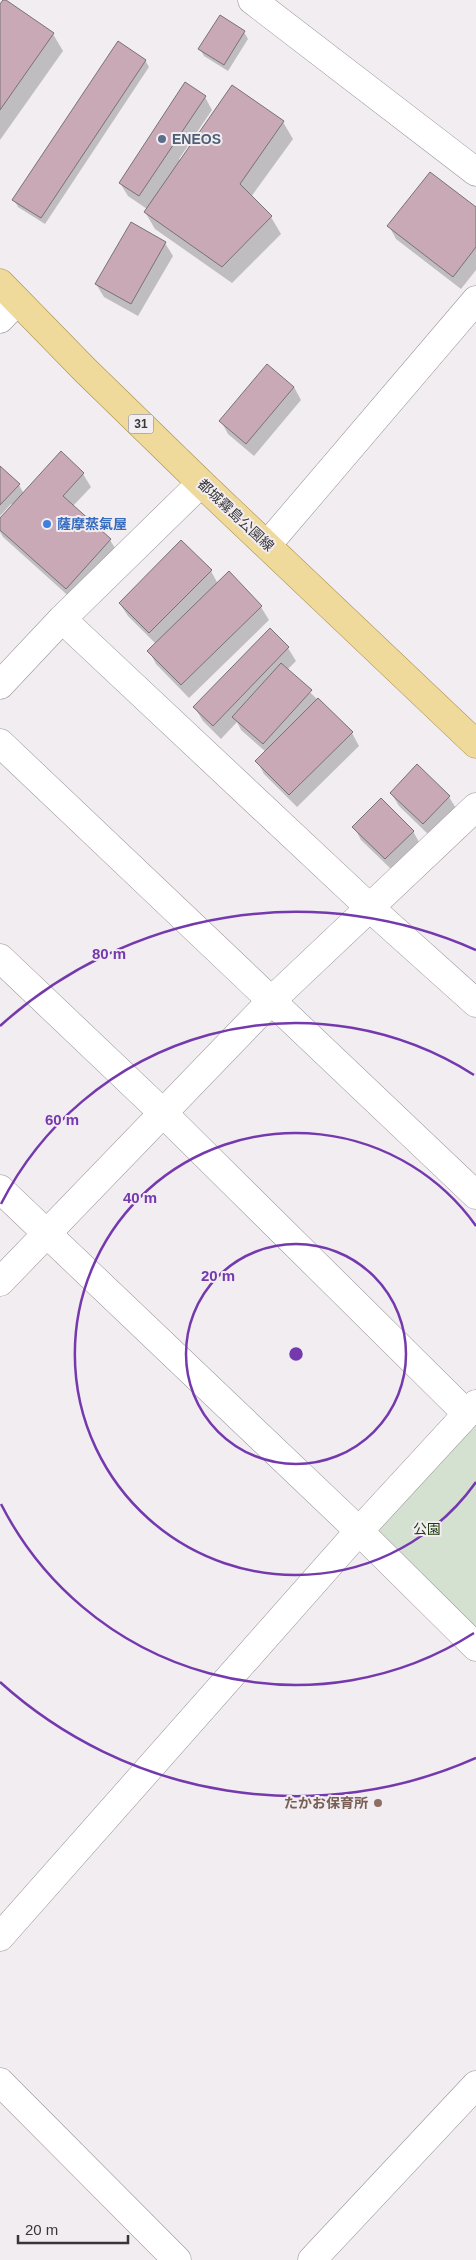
<svg xmlns="http://www.w3.org/2000/svg" width="476" height="2260" font-family="Helvetica,'Noto Sans JP',sans-serif">
<style>
.green{fill:#d5e1d0}
.shadow{fill:#0003}
.building{fill:#caa9b6;stroke:#777274}
.lines{fill:none;stroke-linecap:round;stroke-linejoin:round}
.minor-casing{stroke:#979397;stroke-width:29}
.major-casing{stroke:#a8904d;stroke-width:29}
.minor{stroke:#fff;stroke-width:28}
.major{stroke:#efd99b;stroke-width:28}
.ring{fill:none;stroke:#7539ae;stroke-width:2.5}
.service-dot{fill:#5c6f8a;stroke:#f1edf1;stroke-width:2}
.shop-dot{fill:#3f7fe0;stroke:#f1edf1;stroke-width:2}
.education-dot{fill:#8d6e63;stroke:#f1edf1;stroke-width:2}
.labels{text-anchor:middle;dominant-baseline:central;stroke-width:4;stroke-linejoin:round;paint-order:stroke}
.shield{fill:#f1edf1;stroke:#706d70;stroke-width:1}
.shield-label{font-size:12px;font-weight:bold;fill:#383638}
.service-label{font-size:14px;font-weight:bold;fill:#4e5e75;stroke:#f1edf1;text-anchor:start}
.street-label{font-size:14px;fill:#383638;stroke:#f1edf1}
.shop-label{font-size:14px;font-weight:bold;fill:#366cbe;stroke:#f1edf1;text-anchor:start}
.park-label{font-size:14px;fill:#223b12;stroke:#f1edf1}
.education-label{font-size:14px;font-weight:bold;fill:#785e54;stroke:#f1edf1;text-anchor:end}
.centre{fill:#7539ae;stroke:#f1edf1;stroke-width:2.5}
.ring-label{font-size:15px;text-anchor:middle;font-weight:bold;fill:#7539ae;stroke:#f1edf1;stroke-width:4;stroke-linejoin:round;paint-order:stroke}
</style>
<rect width="100%" height="100%" fill="#f1edf1"/>
<polygon class="green" points="476,1423 476,1647 359,1531"/>
<g class="shadow">
<polygon points="0,6 53,34 63,51 0,140"/>
<polygon points="244,32 248,39 228,71 204,56 200,49"/>
<polygon points="145,60 149,67 45,224 18,207 14,200"/>
<polygon points="205,97 212,110 179,159 181,161 283,122 293,139 251,197 271,217 281,234 232,283 155,229 145,212 147,209 128,196 120,183"/>
<polygon points="476,209 476,270 461,289 396,239 389,226"/>
<polygon points="165,243 173,256 138,316 104,297 96,284"/>
<polygon points="294,387 301,400 254,456 228,434 221,421"/>
<polygon points="0,467 19,485 24,494 83,474 91,487 73,506 110,540 118,553 74,601 3,537 0,532 0,520 13,505 11,504 0,516"/>
<polygon points="211,571 218,584 261,607 269,620 189,698 156,664 149,651 156,644 128,616 120,604"/>
<polygon points="270,630 288,648 296,661 287,670 352,733 359,746 297,807 264,774 257,761 266,752 241,730 237,722 221,739 203,721 195,708"/>
<polygon points="418,766 449,797 457,810 431,837 399,806 391,793"/>
<polygon points="354,827 413,831 420,844 393,871 361,840"/>
</g>
<g class="building">
<polygon points="3,0 6,0 54,33 0,110 0,4"/>
<polygon points="220,15 245,31 224,65 198,49"/>
<polygon points="118,41 146,60 41,218 12,200"/>
<polygon points="185,82 206,96 139,196 119,183"/>
<polygon points="232,85 284,121 240,184 272,216 222,267 144,212"/>
<polygon points="430,172 476,207 476,247 453,277 387,226"/>
<polygon points="131,222 166,242 131,304 95,284"/>
<polygon points="267,364 294,387 246,444 219,421"/>
<polygon points="61,451 84,473 63,496 111,539 66,589 0,530 0,518"/>
<polygon points="0,466 20,484 0,505"/>
<polygon points="181,540 212,570 149,633 119,603"/>
<polygon points="229,571 262,606 181,685 147,651"/>
<polygon points="270,628 289,647 213,726 193,707"/>
<polygon points="281,663 312,690 263,744 232,717"/>
<polygon points="318,698 353,732 289,795 255,761"/>
<polygon points="417,764 450,796 423,824 390,793"/>
<polygon points="381,798 414,831 385,859 352,827"/>
</g>
<g class="lines">
<defs>
<g id="minor">
<polyline points="252,0 476,172"/>
<polyline points="0,319 17,301"/>
<polyline points="268,544 476,300"/>
<polyline points="62,619 369,907 476,1003"/>
<polyline points="0,685 62,619 201,483"/>
<polyline points="0,743 476,1195"/>
<polyline points="0,958 163,1113 466,1413"/>
<polyline points="0,1189 359,1531 476,1647"/>
<polyline points="0,1282 271,1001 476,807"/>
<polyline points="0,1937 359,1531 476,1404"/>
<polyline points="0,2082 177,2260"/>
<polyline points="312,2260 476,2085"/>
</g>
<polyline id="major" points="0,283 85,370 201,483 476,744"/>
</defs>
<use href="#minor" class="minor-casing"/>
<use href="#major" class="major-casing"/>
<use href="#minor" class="minor"/>
<use href="#major" class="major"/>
</g>
<g class="ring">
<circle cx="296" cy="1354" r="110"/>
<path d="M476 1482A221 221 0 1 1 476 1226"/>
<path d="M474 1633A331 331 0 0 1 1 1504M1 1204A331 331 0 0 1 474 1075"/>
<path d="M476 1758A442 442 0 0 1 0 1682M0 1026A442 442 0 0 1 476 950"/>
</g>
<circle class="service-dot" cx="162" cy="139" r="5"/>
<circle class="shop-dot" cx="47" cy="524" r="5"/>
<circle class="education-dot" cx="378" cy="1803" r="5"/>
<g class="labels">
<rect class="shield" x="128.5" y="414.5" width="25" height="19" rx="4"/>
<g class="shield-label">
<text x="141" y="424">31</text>
</g>
<g class="service-label">
<text x="172" y="139">ENEOS</text>
</g>
<g class="street-label">
<text transform="translate(236 515) rotate(43)">都城霧島公園線</text>
</g>
<g class="shop-label">
<text x="57" y="524">薩摩蒸氣屋</text>
</g>
<g class="park-label">
<text x="427" y="1529">公園</text>
</g>
<g class="education-label">
<text x="368" y="1803">たかお保育所</text>
</g>
</g>
<circle cx="296" cy="1354" r="8" class="centre"/>
<g class="ring-label">
<text x="109" y="959">80 m</text>
<text x="62" y="1125">60 m</text>
<text x="140" y="1203">40 m</text>
<text x="218" y="1281">20 m</text>
</g>
<path d="M18 2235v8h110v-8" fill="none" stroke="#383638" stroke-width="2.5"/>
<text x="25" y="2235" font-size="15" fill="#383638" stroke="#f1edf1" stroke-width="4" paint-order="stroke">20 m</text>
</svg>
